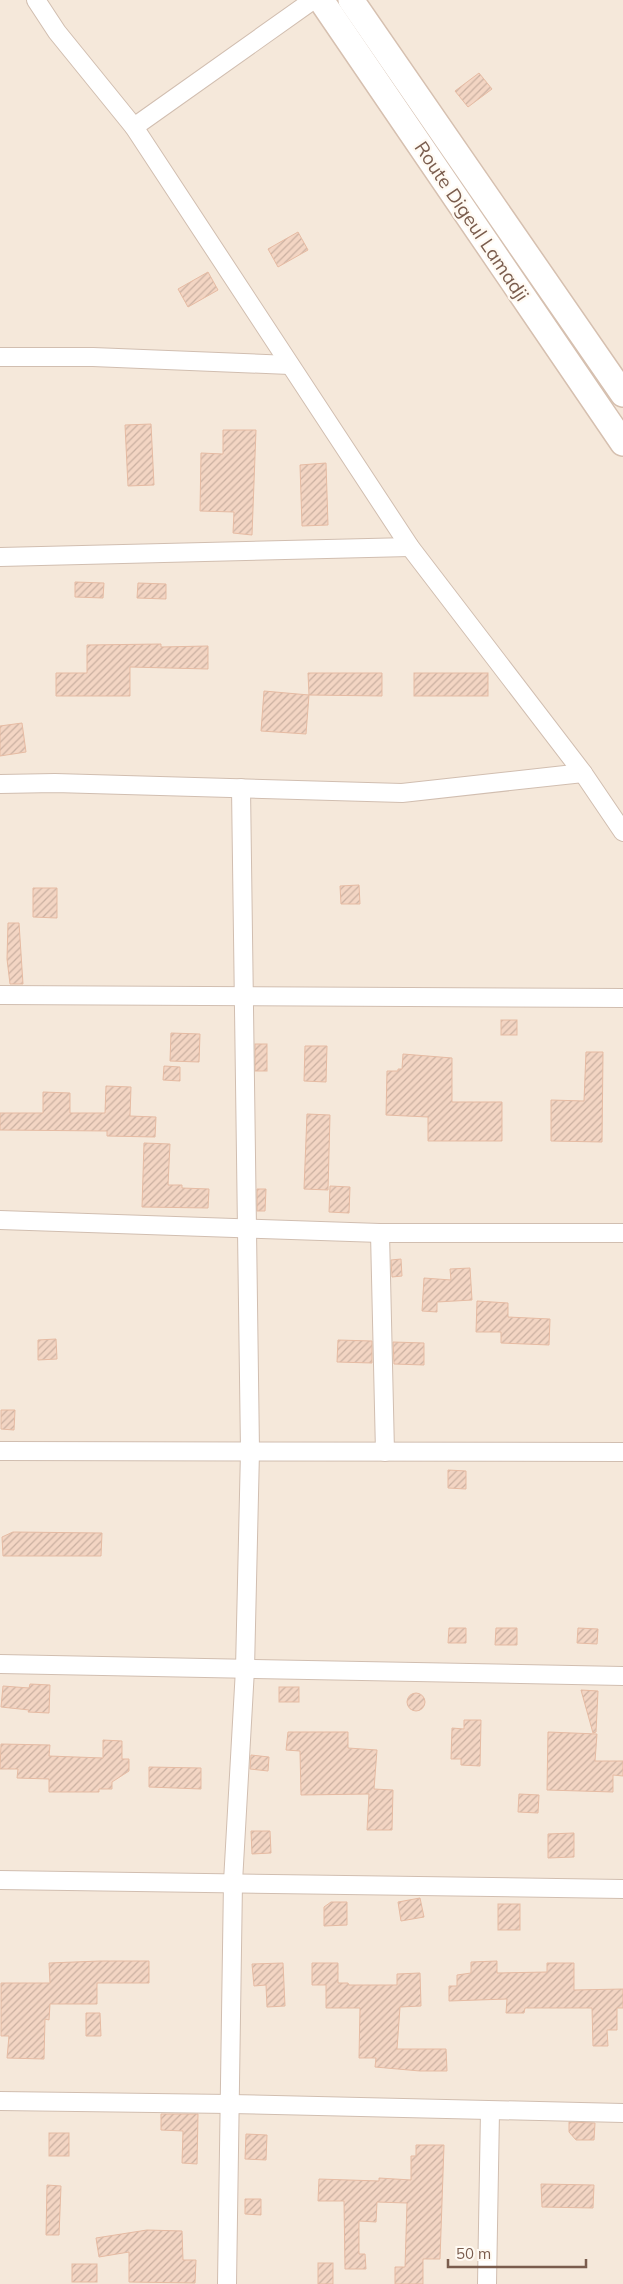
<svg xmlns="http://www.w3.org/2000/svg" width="623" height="2284" font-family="Mulish,sans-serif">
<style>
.residential{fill:#f5e8da}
.building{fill:url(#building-hatch);stroke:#e6bba3}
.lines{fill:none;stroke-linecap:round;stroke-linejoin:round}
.minor-casing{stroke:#d1beb0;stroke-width:20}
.secondary-casing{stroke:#d6c0b0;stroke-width:28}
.minor{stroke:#fff;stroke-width:18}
.secondary{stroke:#fff;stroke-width:25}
.labels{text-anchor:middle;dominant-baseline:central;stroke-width:4.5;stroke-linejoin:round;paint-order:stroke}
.street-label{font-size:19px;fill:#7a5c4d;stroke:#fffaf3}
</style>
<defs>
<pattern id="building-hatch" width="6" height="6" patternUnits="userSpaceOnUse" patternTransform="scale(1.25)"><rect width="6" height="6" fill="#f3d5c3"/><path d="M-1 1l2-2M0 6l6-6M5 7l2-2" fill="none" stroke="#cab0a1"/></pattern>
</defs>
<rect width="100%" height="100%" fill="#fdf6ec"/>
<rect class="residential" x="0" y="0" width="623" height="2284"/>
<g class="building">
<polygon points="479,73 492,89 468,107 455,91"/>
<polygon points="298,232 308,250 278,267 268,249"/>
<polygon points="208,272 218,290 188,307 178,289"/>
<polygon points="151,424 154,485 128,486 125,425"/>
<polygon points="223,430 256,430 252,535 233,533 234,512 200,511 201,453 223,454"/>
<polygon points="326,463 328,525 302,526 300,465"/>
<polygon points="75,582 104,583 103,598 75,597"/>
<polygon points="138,583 166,584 166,599 137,598"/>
<polygon points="161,644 161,647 208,646 208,669 130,667 130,696 56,696 56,673 87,673 87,645"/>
<polygon points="308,673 382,673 382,696 309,695"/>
<rect x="414" y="673" width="74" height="23"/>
<polygon points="264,691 309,695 306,734 261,731"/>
<polygon points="22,723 26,752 0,756 0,726"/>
<polygon points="359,885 360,904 341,904 340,886"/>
<polygon points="33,888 57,888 57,918 33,917"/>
<polygon points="8,923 19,923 23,984 10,984 7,959"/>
<rect x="501" y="1020" width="16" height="15"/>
<polygon points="171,1033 200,1034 199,1062 170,1061"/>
<rect x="255" y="1044" width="12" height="27"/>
<polygon points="305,1046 327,1046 326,1082 304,1081"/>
<polygon points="586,1052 603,1052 602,1142 551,1141 551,1100 584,1101"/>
<polygon points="403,1054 452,1058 452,1102 502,1102 502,1141 428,1141 428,1117 386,1115 387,1071 398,1071 398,1069 402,1069"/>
<polygon points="164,1066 180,1067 180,1081 163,1080"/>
<polygon points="106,1086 131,1087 130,1116 156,1117 155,1137 107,1136 107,1131 0,1130 0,1113 43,1113 43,1092 70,1093 70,1113 105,1113"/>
<polygon points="307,1114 330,1115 328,1190 304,1189"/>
<polygon points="144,1143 170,1144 168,1185 182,1185 182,1188 209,1189 208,1208 142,1207"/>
<polygon points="330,1186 350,1187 349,1213 329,1212"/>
<polygon points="257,1189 266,1189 265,1211 257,1211"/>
<polygon points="401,1259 402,1276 392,1277 391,1260"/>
<polygon points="470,1268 472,1300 437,1302 437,1312 422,1311 424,1278 451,1280 450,1269"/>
<polygon points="477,1301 508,1303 508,1317 550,1319 549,1345 501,1343 501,1332 476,1332"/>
<polygon points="56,1339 57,1359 38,1360 38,1340"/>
<polygon points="338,1340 372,1341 372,1363 337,1362"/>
<polygon points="393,1342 424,1343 424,1365 394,1364"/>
<polygon points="1,1410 15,1410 14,1430 1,1429"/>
<polygon points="448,1470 466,1471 466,1489 448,1488"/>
<polygon points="13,1532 102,1533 101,1556 3,1556 2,1537"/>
<polygon points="449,1628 466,1628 466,1643 448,1643"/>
<polygon points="496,1628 517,1628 517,1645 495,1645"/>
<polygon points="578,1628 598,1629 597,1644 577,1643"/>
<polygon points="30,1684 50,1685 49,1713 28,1712 29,1710 1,1707 3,1686 29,1688"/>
<rect x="279" y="1687" width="20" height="15"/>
<polygon points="581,1690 598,1691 596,1732 593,1733"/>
<circle cx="416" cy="1702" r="9"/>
<polygon points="464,1720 481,1720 480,1766 461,1765 461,1759 451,1759 452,1728 464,1729"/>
<polygon points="288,1732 348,1732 348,1748 377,1750 374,1789 393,1790 392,1830 367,1830 369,1794 301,1795 300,1751 286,1750"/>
<polygon points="548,1732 597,1734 595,1761 623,1761 623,1776 613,1775 613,1792 547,1790"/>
<polygon points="103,1740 122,1741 122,1759 129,1759 129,1771 112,1782 112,1789 99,1789 99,1792 49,1792 49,1779 17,1778 18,1769 0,1769 1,1744 50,1745 49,1756 103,1758"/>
<polygon points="251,1755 269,1757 268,1771 250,1769"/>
<polygon points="149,1767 201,1768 201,1789 149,1787"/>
<polygon points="519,1794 539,1795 538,1813 518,1812"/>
<polygon points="251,1831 270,1831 271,1853 252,1854"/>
<polygon points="574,1833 574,1857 548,1858 548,1834"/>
<polygon points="420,1898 424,1917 401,1921 398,1902"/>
<polygon points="331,1902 347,1902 347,1925 324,1926 324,1907"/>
<rect x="498" y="1904" width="22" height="26"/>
<polygon points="100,1961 149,1961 149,1983 97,1983 97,2004 50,2004 49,2020 45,2019 44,2059 7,2058 9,2036 1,2036 1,1983 50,1983 49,1963"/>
<polygon points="497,1961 497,1973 547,1972 547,1963 574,1963 574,1990 623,1989 623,2008 617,2008 617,2030 607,2030 608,2046 593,2046 592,2008 525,2008 524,2013 506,2013 507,1999 449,2001 449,1986 457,1986 457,1975 471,1973 471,1962"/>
<polygon points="283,1963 285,2006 267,2007 266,1985 254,1986 252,1964"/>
<polygon points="312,1963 338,1963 338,1983 348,1983 349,1985 397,1985 397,1974 420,1973 421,2006 400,2007 397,2049 446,2049 447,2071 420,2071 375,2067 376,2058 359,2058 360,2008 326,2008 326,1985 312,1985"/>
<polygon points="86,2013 100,2013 101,2036 86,2036"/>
<polygon points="161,2114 198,2114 197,2164 182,2163 183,2131 161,2130"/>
<polygon points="569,2122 595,2123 594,2140 576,2140 569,2132"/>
<rect x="49" y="2133" width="20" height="23"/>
<polygon points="246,2134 267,2135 266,2160 245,2159"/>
<polygon points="416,2145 444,2145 440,2259 423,2259 423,2284 395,2284 395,2267 405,2267 407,2203 377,2202 376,2222 359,2221 359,2254 365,2254 366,2269 345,2269 344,2201 318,2201 319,2179 379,2181 379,2178 411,2180 411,2156 416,2156"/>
<polygon points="541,2184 594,2185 593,2208 542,2207"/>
<polygon points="47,2185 61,2186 59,2235 46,2235"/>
<polygon points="245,2199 261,2199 261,2215 245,2214"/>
<polygon points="147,2230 182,2231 183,2260 196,2260 195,2283 129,2282 129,2252 99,2257 96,2238"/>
<rect x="318" y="2263" width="15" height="21"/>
<rect x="72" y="2264" width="25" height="18"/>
</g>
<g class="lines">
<defs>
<g id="minor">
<polyline points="36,0 57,32 134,127 410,547 583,773 623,832"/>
<polyline points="134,127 313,0"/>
<polyline points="0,357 93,357 290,365"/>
<polyline points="0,557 410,547"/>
<polyline points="0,784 55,783 402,793 583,773"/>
<polyline points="0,995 623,998"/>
<polyline points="0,1220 380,1233 623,1233"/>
<polyline points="380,1233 385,1452"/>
<polyline points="0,1451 623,1452"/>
<polyline points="0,1664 623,1676"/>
<polyline points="0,1880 623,1889"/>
<polyline points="0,2101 230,2104 623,2113"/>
<polyline points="227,2284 233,1882 245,1669 250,1451 241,788"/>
<polyline points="487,2284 490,2111"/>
</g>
<g id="secondary">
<polyline points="321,0 623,443"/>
<polyline points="351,0 623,394"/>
</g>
</defs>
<use href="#minor" class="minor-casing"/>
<use href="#secondary" class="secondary-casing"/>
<use href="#minor" class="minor"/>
<use href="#secondary" class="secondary"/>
</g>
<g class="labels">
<g class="street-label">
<text transform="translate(472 221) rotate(56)">Route Digeul Lamadji</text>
</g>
</g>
<path d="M448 2259v8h138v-8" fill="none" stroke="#7a5c4d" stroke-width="2.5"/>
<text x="456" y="2259" font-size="15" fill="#7a5c4d" stroke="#fffaf3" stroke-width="4" paint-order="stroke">50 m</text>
</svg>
